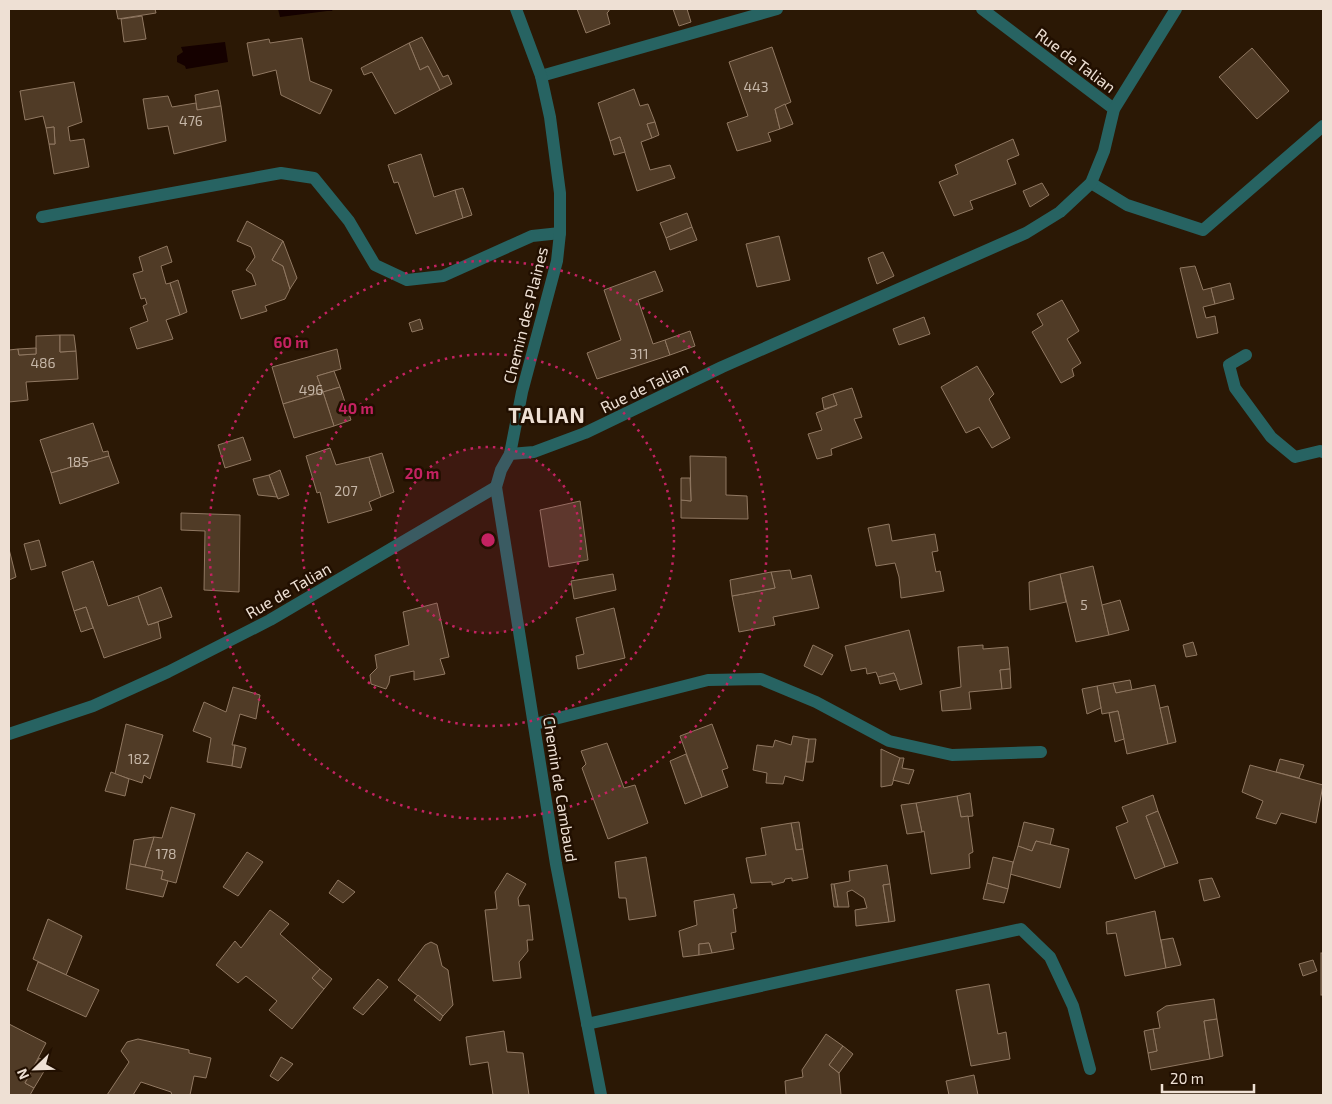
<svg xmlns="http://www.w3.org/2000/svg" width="1332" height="1104" font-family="'Exo 2',sans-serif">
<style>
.water{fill:#150100}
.building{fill:#503b26;stroke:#907862}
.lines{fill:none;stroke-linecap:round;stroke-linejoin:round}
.service{stroke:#276362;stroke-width:12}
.minor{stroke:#276362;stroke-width:12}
.ring{fill:none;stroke:#c42261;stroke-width:2.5;stroke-dasharray:2.5 5}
.labels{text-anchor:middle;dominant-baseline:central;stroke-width:5;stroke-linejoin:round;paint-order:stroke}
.number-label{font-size:14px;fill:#c6b7a8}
.street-label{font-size:16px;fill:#eee0d4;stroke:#210f00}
.district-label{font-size:21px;font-weight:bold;letter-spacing:1px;fill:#eee0d4;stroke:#210f00}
.centre{fill:#c42261;stroke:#210f00;stroke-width:2.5}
.ring-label{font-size:15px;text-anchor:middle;font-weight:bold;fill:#c42261;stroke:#210f00;stroke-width:5;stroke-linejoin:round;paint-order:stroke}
</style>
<rect width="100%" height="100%" fill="#2b1805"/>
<g class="water">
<polygon points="278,9 333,9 332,11 327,11 280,17"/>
<polygon points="225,42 228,62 186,69 185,66 177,62 177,56 183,52 181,47"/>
</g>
<g class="building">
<polygon points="116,9 155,9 156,13 118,19"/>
<polygon points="577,9 609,9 609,11 607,13 610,24 586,33"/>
<polygon points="673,9 687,9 691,22 679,26"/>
<polygon points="142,16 146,39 124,42 121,19"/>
<polygon points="422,37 443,77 448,75 452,84 440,90 428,66 420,70 409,43"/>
<polygon points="302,38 310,81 332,90 320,114 281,95 276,70 253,76 247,43 269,39 270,43"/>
<polygon points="409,43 420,70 428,66 440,90 395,114 372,72 364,75 361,68"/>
<polygon points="772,47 791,102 775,109 780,129 768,133 771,141 737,151 727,123 748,116 729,62"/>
<polygon points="1252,48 1289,91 1257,119 1219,77"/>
<polygon points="74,82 82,122 68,127 70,141 84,139 89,167 54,174 49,144 55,144 54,127 46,128 43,116 25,120 20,91"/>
<polygon points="634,89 640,106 648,104 655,122 647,124 652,138 641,142 650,170 670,165 675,178 637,191 620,137 610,141 598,103"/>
<polygon points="218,90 221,106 197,110 195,95"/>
<polygon points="168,96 172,107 196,103 197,110 221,106 226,141 174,154 168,126 148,129 143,99"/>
<polygon points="785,104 793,124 780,129 775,109"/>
<polygon points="655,122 659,135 652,138 647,124"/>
<polygon points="54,127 55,144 49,144 46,128"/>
<polygon points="620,137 625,152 614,155 610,141"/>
<polygon points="1013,139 1019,155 1007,160 1016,184 970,201 973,209 954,216 939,182 958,174 955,165"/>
<polygon points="421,154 434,197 455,190 463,218 416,234 398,182 394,183 388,165"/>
<polygon points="1042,183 1049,195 1030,207 1023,191"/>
<polygon points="463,188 472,215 463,218 455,190"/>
<polygon points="687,213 692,227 666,238 660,223"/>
<polygon points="247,221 283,241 272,260 283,266 290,289 285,299 265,306 267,311 241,319 232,291 256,285 252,274 246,270 255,257 251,247 237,241"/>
<polygon points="692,227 697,240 670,250 666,238"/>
<polygon points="779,236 790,280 757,287 746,244"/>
<polygon points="283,241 297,278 290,289 283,266 272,260"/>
<polygon points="167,246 172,262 161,266 166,284 170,283 180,315 166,320 173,339 137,349 130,328 148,321 143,306 147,304 145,298 141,299 133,274 143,271 139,257"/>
<polygon points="883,252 894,276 877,284 868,258"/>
<polygon points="1195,266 1203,290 1211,288 1215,304 1203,307 1206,318 1215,316 1218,333 1197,338 1180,268"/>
<polygon points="655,271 663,291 638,300 653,344 665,340 670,355 597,379 587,353 621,340 604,290"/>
<polygon points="178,280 187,312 180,315 170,283"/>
<polygon points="1230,283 1234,299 1215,304 1211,288"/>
<polygon points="1062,300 1079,331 1067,339 1081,363 1072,369 1074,376 1061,383 1032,332 1043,325 1037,314"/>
<polygon points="924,317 930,334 899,345 893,329"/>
<polygon points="420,319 423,329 412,332 409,323"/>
<polygon points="690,331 695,346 670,355 665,340"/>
<polygon points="60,335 60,352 76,351 78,379 26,382 28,400 9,402 9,350 18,349 19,355 36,354 36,336"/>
<polygon points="60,335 74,335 76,351 60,352"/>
<polygon points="36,348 36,354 19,355 18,349"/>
<polygon points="337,349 341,369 317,376 323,392 283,404 272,367"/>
<polygon points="977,366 994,394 989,399 1010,438 992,448 979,427 966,433 941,387"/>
<polygon points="334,371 340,387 323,392 317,376"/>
<polygon points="340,387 351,420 334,426 323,392"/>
<polygon points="852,388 862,417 854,419 862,438 831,449 832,455 817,459 808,434 822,430 816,413 837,405 833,394"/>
<polygon points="323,392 334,426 294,438 283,404"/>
<polygon points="833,394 837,405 824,409 822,398"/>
<polygon points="93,423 103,452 108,451 109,456 51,473 40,440"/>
<polygon points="243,437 251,460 225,468 218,445"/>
<polygon points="330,448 336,465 369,457 381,497 369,502 372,510 328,523 320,492 317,493 306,456"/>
<polygon points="382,453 394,492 381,497 369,457"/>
<polygon points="109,456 119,483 60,504 51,473"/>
<polygon points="690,456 726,457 726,495 747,496 748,519 681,518 681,500 691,501"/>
<polygon points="280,470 289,495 278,499 269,475"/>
<polygon points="269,475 277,497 258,495 253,479"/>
<polygon points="681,478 690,478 691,501 681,500"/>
<polygon points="580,501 588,560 549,567 540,510"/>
<polygon points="181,513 240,515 239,592 204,590 205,531 181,530"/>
<polygon points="889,524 892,541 935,534 938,551 932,552 936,572 940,571 944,591 901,598 899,577 895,563 876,566 868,528"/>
<polygon points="39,540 46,566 31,570 24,544"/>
<polygon points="9,549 16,577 9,580"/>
<polygon points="93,561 108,606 138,596 148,625 158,622 161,638 104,658 86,607 74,611 62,572"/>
<polygon points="1093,566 1109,635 1076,642 1060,574"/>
<polygon points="790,570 792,579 811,575 819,608 773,617 775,625 739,632 732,596 775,588 771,572"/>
<polygon points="771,572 775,588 732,596 730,580"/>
<polygon points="613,574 616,590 574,599 571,581"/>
<polygon points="1060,574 1066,602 1030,610 1029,582"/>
<polygon points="161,587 172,617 148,625 138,596"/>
<polygon points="1120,600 1129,630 1109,635 1102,605"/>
<polygon points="437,603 449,657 440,659 445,674 414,680 414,671 390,676 389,683 386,689 371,684 370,675 377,668 375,655 409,645 403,612"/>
<polygon points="86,607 93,628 81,632 74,611"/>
<polygon points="614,608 625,658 578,669 576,656 584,654 576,618"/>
<polygon points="909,630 922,684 900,690 894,673 878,677 876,672 867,674 866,668 851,671 845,646"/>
<polygon points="1193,642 1197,655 1186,657 1183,645"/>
<polygon points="813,645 833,655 822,675 804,666"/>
<polygon points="983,645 983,649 1008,647 1010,669 1000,670 1002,689 969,692 971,709 942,711 940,691 961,687 958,647"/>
<polygon points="1010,669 1011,688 1002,689 1000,670"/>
<polygon points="894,673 897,680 880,684 878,677"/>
<polygon points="1130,680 1132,690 1116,693 1113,683"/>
<polygon points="1113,683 1116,693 1155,685 1168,744 1127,754 1118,711 1102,714 1101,708 1097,686"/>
<polygon points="1097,686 1101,708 1087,714 1082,689"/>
<polygon points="233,687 260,695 256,719 240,714 232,745 235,745 232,766 207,762 211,738 193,731 204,702 226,712"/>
<polygon points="1168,706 1176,742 1168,744 1160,708"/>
<polygon points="1118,711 1124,739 1115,742 1109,713"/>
<polygon points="126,724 163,735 150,779 144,775 142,783 115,774"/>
<polygon points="712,724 728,768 722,770 728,787 702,797 680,736"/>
<polygon points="793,736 809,739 803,781 785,776 783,784 766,783 767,773 753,770 757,745 773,747 775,740 791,745"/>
<polygon points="809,739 816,739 813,762 806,762"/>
<polygon points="607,743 624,788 635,785 648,823 608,839 582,768 586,764 581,751"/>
<polygon points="235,745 246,748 241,768 232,766"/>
<polygon points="881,749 900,758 892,785 881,787"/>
<polygon points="686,754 702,797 685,804 670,761"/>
<polygon points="900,758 904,758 902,768 914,770 909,784 893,780"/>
<polygon points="1280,759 1304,765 1299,778 1276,772"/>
<polygon points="1250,765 1323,785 1316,823 1281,813 1276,824 1256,818 1263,801 1242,792"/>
<polygon points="111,772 129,779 125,796 105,791"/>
<polygon points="970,793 973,816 961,817 957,796"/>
<polygon points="1153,795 1158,811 1146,816 1165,867 1135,879 1116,827 1128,822 1122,807"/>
<polygon points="957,796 961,817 968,816 973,852 969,854 970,868 931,874 924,831 922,832 916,803"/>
<polygon points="916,803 922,832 907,834 901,805"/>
<polygon points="171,807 195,814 176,883 161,879 163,871 145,867 154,837 162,838"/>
<polygon points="1158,811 1178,863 1165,867 1146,816"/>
<polygon points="799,822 803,849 796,850 791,823"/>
<polygon points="1024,822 1054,829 1050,845 1036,841 1032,851 1018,846"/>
<polygon points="791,823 796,850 803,849 808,878 792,881 792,878 785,879 784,882 772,885 772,882 751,883 746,858 766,855 761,828"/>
<polygon points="154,837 145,867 130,864 134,840"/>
<polygon points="1036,841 1069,849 1060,888 1010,874 1018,846 1032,851"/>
<polygon points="247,852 263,862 238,896 223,887"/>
<polygon points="646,857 656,916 629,920 626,898 619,898 615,862"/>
<polygon points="993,857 1013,862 1008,889 987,883"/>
<polygon points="130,864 163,871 161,879 168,881 163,897 126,889"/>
<polygon points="887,865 890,884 883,885 889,922 856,926 855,910 867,908 864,898 852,890 847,892 849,907 838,907 834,884 850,881 849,871"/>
<polygon points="507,873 526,884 518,898 519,906 529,905 533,940 527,940 528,951 519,962 521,978 493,981 485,910 497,909 495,892"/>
<polygon points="1212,878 1220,897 1204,901 1199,880"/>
<polygon points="338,880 355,892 343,903 329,893"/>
<polygon points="987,883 1008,889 1004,903 983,899"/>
<polygon points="831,884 834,884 838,907 834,907"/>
<polygon points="890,884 895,921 889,922 883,885"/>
<polygon points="734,894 737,908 733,909 736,932 731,933 734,949 712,953 709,943 699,944 699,955 683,957 679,931 697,925 694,901"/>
<polygon points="270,910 289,924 280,934 320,969 312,978 324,989 292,1029 269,1010 277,1001 246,976 238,983 216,965 235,941 241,948"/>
<polygon points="1155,911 1166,968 1125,976 1116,933 1107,934 1106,922"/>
<polygon points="48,919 82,936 66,975 33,959"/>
<polygon points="1173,938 1181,965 1166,968 1161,940"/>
<polygon points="431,942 437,945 442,966 448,970 453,1005 443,1016 398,980 425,945"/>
<polygon points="709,943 712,953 699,955 699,944"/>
<rect x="1321" y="953" width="2" height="42"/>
<polygon points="1313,960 1317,971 1303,976 1299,964"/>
<polygon points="38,962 99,990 86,1017 27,990"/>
<polygon points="320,969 332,979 324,989 312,978"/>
<polygon points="378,979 388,987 363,1015 353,1008"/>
<polygon points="989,984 998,1034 1006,1032 1010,1059 971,1066 956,990"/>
<polygon points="418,995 443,1016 440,1021 414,1000"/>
<polygon points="1214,999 1217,1019 1204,1021 1210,1059 1151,1070 1148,1053 1157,1051 1153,1029 1160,1028 1157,1012 1166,1006"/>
<polygon points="1217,1019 1223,1056 1210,1059 1204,1021"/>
<polygon points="9,1024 46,1043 25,1083 34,1088 30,1095 9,1095"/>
<polygon points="1153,1029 1157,1051 1148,1053 1144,1031"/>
<polygon points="504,1031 507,1052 523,1053 529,1095 493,1095 488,1062 470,1065 466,1037"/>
<polygon points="826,1034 843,1046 829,1065 839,1073 841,1095 786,1095 785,1081 803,1077 802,1070"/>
<polygon points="138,1039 189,1050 189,1053 211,1058 206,1078 194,1076 190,1095 172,1095 171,1092 141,1082 133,1095 107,1095 129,1062 121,1051 127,1042"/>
<polygon points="843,1046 853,1054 839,1073 829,1065"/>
<polygon points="281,1057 293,1064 278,1081 270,1076"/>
<polygon points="39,1058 49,1063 34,1088 25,1083"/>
<polygon points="974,1075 978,1095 949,1095 946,1081"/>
</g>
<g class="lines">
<g class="service">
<polyline points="541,76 777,9"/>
<polyline points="42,217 281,173 314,178 349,221 375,265 407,280 443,276 532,236 560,233"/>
<polyline points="535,724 708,680 761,679 816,702 889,741 952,755 1041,752"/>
<polyline points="587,1024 1021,929 1050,957 1073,1006 1090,1069"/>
</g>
<g class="minor">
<polyline points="982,9 1114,109"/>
<polyline points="1091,183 1127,205 1203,230 1323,126"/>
<polyline points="1246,355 1229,365 1235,388 1271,437 1295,457 1320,451 1323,452"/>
<polyline points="510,454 522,392 557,261 560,233 560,193 550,117 541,76 516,9"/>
<polyline points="9,734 93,706 168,672 270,620 496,487"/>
<polyline points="601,1095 556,864 496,487 501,470 510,454 534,452 585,433 722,367 1026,233 1060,212 1091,183 1104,151 1114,109 1176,9"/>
</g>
</g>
<circle cx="488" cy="540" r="93" fill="#c42261" fill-opacity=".12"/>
<g class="ring">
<circle cx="488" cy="540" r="93"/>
<circle cx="488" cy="540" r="186"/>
<circle cx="488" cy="540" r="279"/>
</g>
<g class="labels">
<g class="number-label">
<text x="756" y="86">443</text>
<text x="191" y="120">476</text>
<text x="639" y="353">311</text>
<text x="43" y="362">486</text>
<text x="311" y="389">496</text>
<text x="78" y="461">185</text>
<text x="346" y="490">207</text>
<text x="1084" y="604">5</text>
<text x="139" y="758">182</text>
<text x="166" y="853">178</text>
</g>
<g class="street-label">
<text transform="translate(1076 60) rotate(37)">Rue de Talian</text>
<text transform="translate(525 315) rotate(-76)">Chemin des Plaines</text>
<text transform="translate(644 387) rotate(-26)">Rue de Talian</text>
<text transform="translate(288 590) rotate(-30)">Rue de Talian</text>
<text transform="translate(561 789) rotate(81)">Chemin de Cambaud</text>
</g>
<g class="district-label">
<text x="547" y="414">TALIAN</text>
</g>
</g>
<circle cx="488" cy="540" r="8" class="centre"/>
<g class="ring-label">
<text x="291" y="348">60 m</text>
<text x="356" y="414">40 m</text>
<text x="422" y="479">20 m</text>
</g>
<rect width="1332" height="1104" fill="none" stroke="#eee0d4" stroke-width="20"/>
<g transform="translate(35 1069) rotate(247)" stroke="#210f00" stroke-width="4" paint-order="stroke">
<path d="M0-4L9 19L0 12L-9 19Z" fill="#eee0d4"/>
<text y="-8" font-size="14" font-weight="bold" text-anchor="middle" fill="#eee0d4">N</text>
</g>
<path d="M1162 1084v8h92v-8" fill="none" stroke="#eee0d4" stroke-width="2.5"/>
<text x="1170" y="1084" font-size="15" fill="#eee0d4" stroke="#210f00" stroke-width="4" paint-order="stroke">20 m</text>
</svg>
